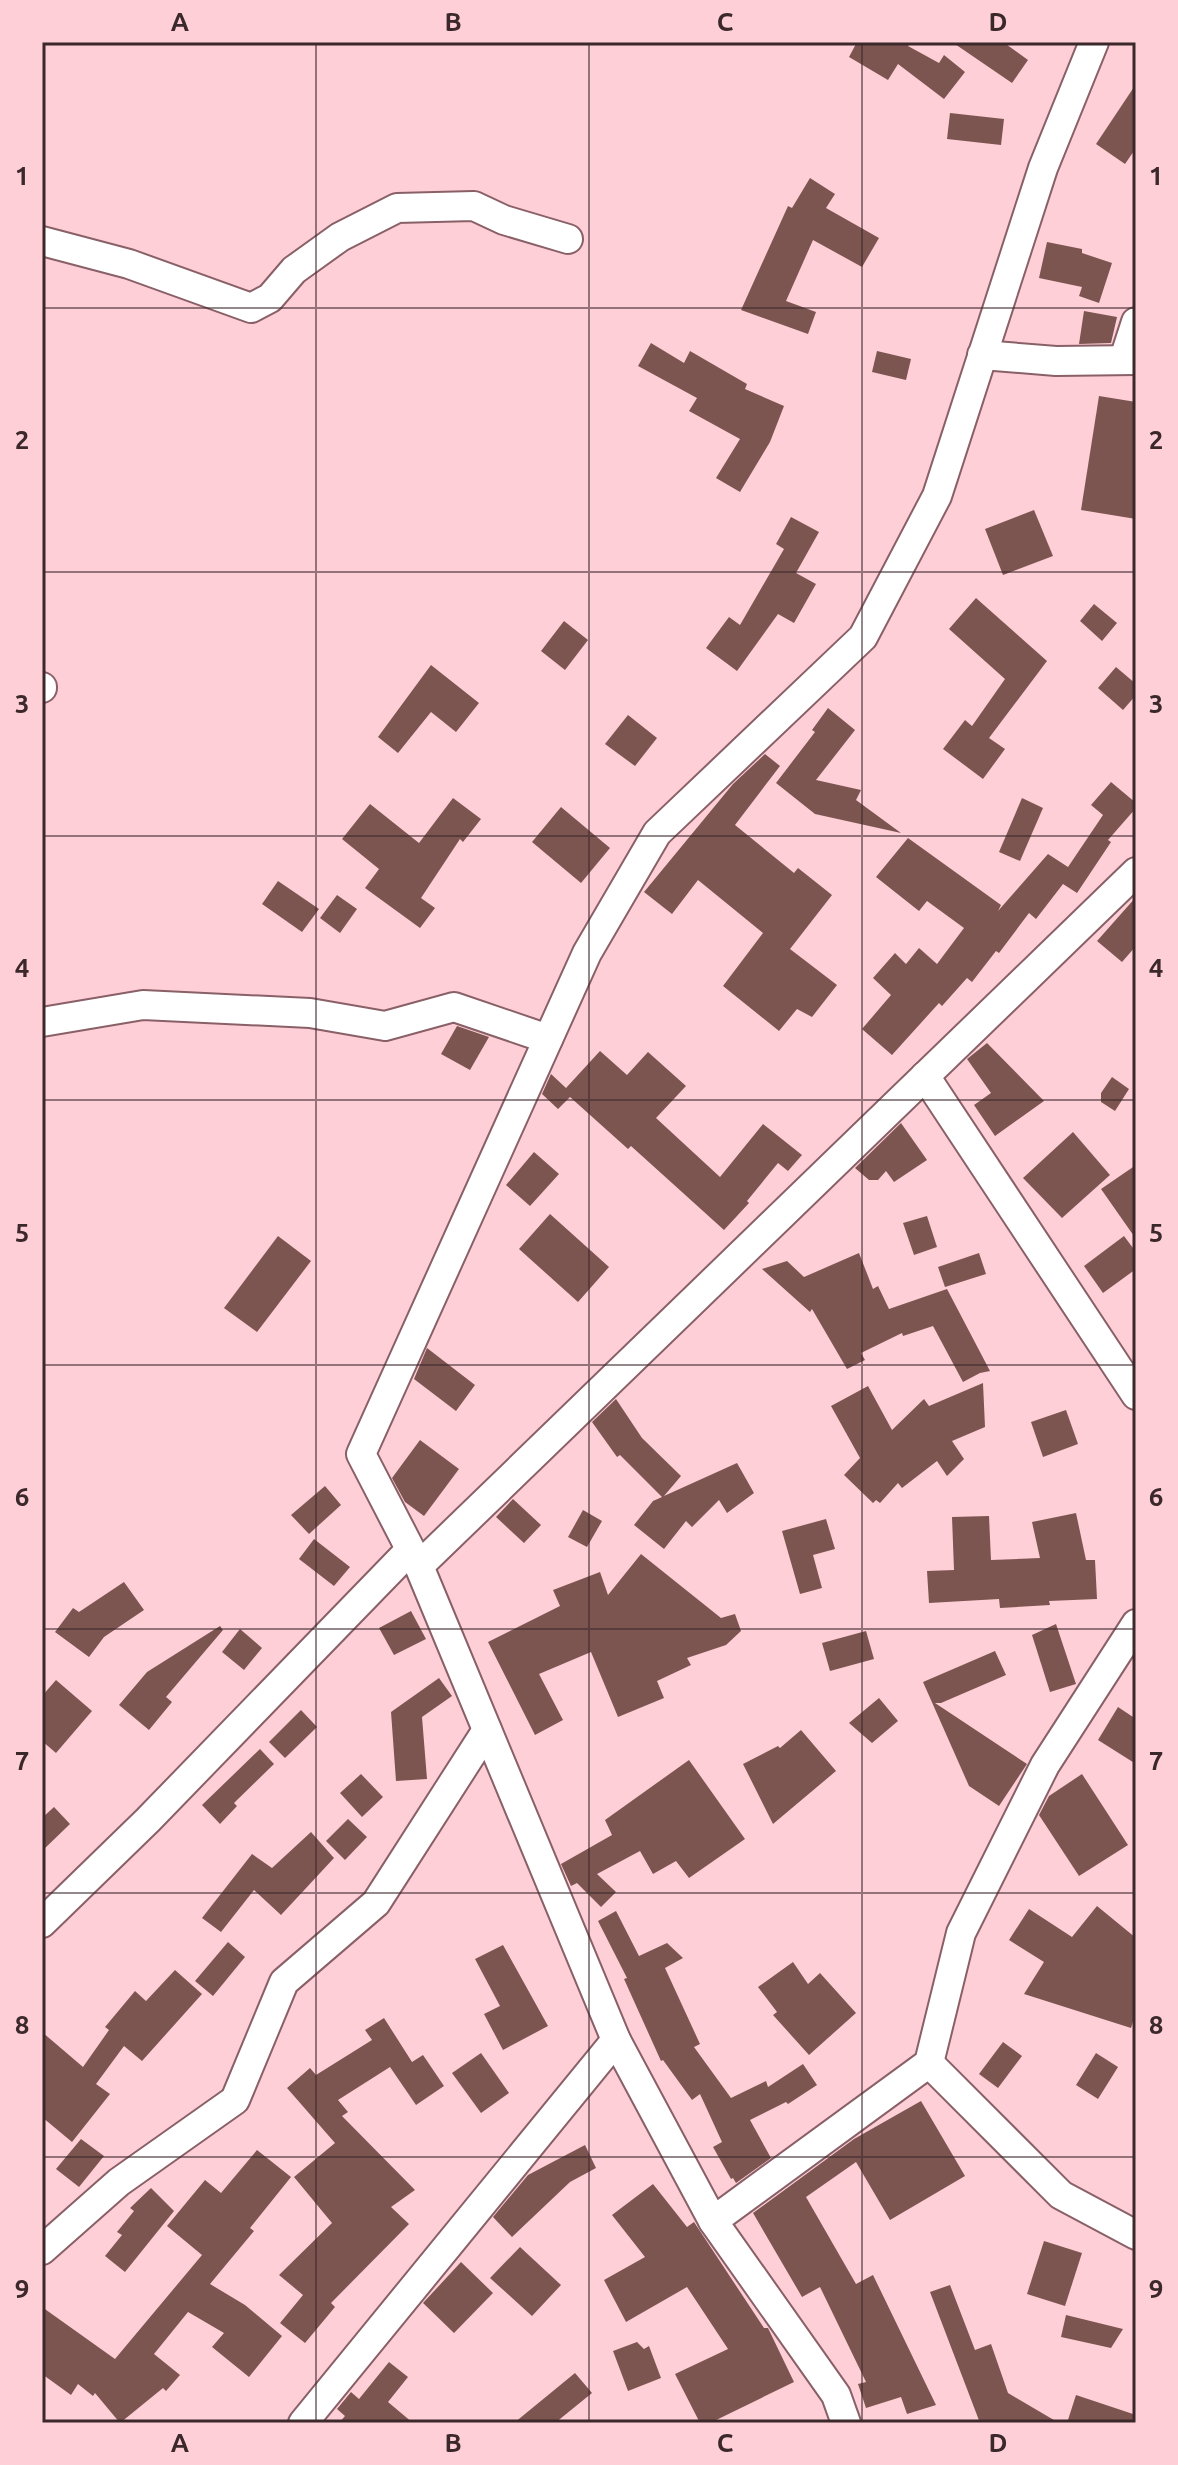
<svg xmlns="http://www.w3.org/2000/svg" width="1178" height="2465" font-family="Ubuntu,sans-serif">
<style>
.building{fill:#7d5550}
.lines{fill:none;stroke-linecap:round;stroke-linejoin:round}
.minor-casing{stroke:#896067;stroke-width:32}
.minor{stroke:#fff;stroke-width:28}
.grid{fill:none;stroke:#3a282b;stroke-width:2;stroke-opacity:0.55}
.neatline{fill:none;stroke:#3a282b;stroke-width:3}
.grid-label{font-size:26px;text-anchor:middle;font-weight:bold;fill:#3a282b}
</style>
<rect width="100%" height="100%" fill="#ffcfd7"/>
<g class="building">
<polygon points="857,42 910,42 908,46 939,63 944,55 965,72 944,99 898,64 888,80 849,57"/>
<polygon points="952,42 1003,42 1028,60 1012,83"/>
<polygon points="1136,84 1136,148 1125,164 1096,144"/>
<polygon points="950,113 1004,119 1001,145 947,139"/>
<polygon points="810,178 835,194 826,208 879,238 862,267 813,240 786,301 816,312 808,334 741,310 788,206 792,208"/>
<polygon points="1047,242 1082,249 1082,253 1112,263 1099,303 1079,296 1082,287 1039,278"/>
<polygon points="1084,311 1117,317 1111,343 1079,344"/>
<polygon points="651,343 684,363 690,351 747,384 745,389 784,406 770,442 740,492 716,478 740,439 689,411 697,398 638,366"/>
<polygon points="877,351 911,359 906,380 872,372"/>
<polygon points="1099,396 1136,402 1136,519 1081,510"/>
<polygon points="1034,510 1053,556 1003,575 985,529"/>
<polygon points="791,517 819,532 796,573 816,584 794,623 778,614 737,671 706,648 729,617 740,625 784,549 776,544"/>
<polygon points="976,598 1047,661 989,738 1005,749 983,779 943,749 965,720 972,726 1005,679 949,629"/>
<polygon points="1094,604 1117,623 1102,641 1080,621"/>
<polygon points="564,621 588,640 565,670 541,651"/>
<polygon points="431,665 479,703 456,732 431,712 398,753 378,737"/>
<polygon points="1116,667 1136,684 1136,695 1123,710 1098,688"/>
<polygon points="828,708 855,730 816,780 861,790 856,800 901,833 815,814 776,783 815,732 812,730"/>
<polygon points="628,715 657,738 635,766 605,744"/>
<polygon points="765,754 780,766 735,825 794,873 798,868 832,895 790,949 837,985 812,1017 797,1009 779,1031 723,986 763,933 698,880 672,914 644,892 733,784"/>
<polygon points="1111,782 1136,803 1136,808 1108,840 1111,842 1077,893 1063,884 1036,919 1029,913 999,953 996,951 972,982 967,978 942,1006 939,1003 892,1055 862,1029 891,995 873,978 895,953 906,964 919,948 937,964 964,928 927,901 919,911 876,877 908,838 1001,905 998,911 1048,854 1068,867 1103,815 1091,805"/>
<polygon points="453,798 481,819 463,842 460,839 421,898 435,908 420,928 365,888 379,869 342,839 370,804 419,843"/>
<polygon points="1022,798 1043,808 1020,861 999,852"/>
<polygon points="561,807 610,848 581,883 532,842"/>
<polygon points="278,881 319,909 302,932 262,904"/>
<polygon points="337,895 357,909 340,933 320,918"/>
<polygon points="1136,897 1136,946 1122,962 1097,941"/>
<polygon points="457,1026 489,1037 470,1070 441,1054"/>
<polygon points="987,1043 1044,1101 995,1136 974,1105 991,1093 967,1059"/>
<polygon points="600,1051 627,1075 648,1052 686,1086 656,1118 720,1177 763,1124 802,1155 788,1171 778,1163 747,1201 749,1203 724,1230 631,1146 628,1149 570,1097 558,1109 542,1094 551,1074 566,1088"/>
<polygon points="1112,1077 1129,1089 1115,1111 1101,1102 1101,1093"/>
<polygon points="901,1123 927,1160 894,1182 886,1171 878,1180 869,1180 855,1168"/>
<polygon points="1073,1132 1110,1175 1062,1218 1023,1178"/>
<polygon points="534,1152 559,1174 530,1206 506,1185"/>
<polygon points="1136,1165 1136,1239 1101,1189"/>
<polygon points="550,1214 609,1267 578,1302 519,1249"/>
<polygon points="927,1216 937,1247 914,1255 903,1223"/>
<polygon points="278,1236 311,1261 257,1332 224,1308"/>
<polygon points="1124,1236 1136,1252 1136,1269 1103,1293 1084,1266"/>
<polygon points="859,1253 873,1289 878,1286 889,1309 947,1289 990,1371 980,1373 963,1382 933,1326 903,1336 902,1333 861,1353 865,1360 847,1369 812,1309 810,1312 762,1269 787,1261 804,1277"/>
<polygon points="979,1253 986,1274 945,1287 938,1267"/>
<polygon points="427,1348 475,1385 456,1411 414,1379"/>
<polygon points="983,1383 985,1427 952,1441 964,1459 947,1476 937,1461 902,1488 898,1483 880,1503 876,1500 873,1503 844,1475 860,1458 831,1406 868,1386 892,1430 924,1399 929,1406"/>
<polygon points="616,1399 642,1438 681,1476 664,1496 737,1463 754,1493 727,1513 719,1500 692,1527 686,1521 664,1549 634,1525 653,1501 662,1497 620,1455 617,1457 592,1422"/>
<polygon points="1066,1410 1078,1444 1043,1457 1031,1422"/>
<polygon points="420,1440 459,1469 424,1516 405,1502 392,1478"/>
<polygon points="325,1486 341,1505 309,1534 291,1515"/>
<polygon points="513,1499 541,1525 524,1543 496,1517"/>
<polygon points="583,1510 602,1521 587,1547 568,1537"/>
<polygon points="1076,1513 1086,1560 1095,1560 1097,1599 1049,1601 1050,1605 1000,1608 999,1599 929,1603 927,1571 954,1570 952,1517 989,1516 991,1560 1040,1558 1032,1522"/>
<polygon points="826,1519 835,1549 813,1555 822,1588 800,1594 782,1531"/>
<polygon points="314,1539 350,1567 334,1586 299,1559"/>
<polygon points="641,1554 721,1618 735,1614 741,1631 726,1645 687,1658 691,1665 657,1681 664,1698 618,1717 591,1652 539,1674 563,1720 535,1735 488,1642 560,1606 553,1590 600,1572 608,1595"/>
<polygon points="124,1582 144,1610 104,1637 89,1657 55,1632 73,1608 79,1612"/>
<polygon points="411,1611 426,1639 394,1655 379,1628"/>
<polygon points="1056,1624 1076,1684 1050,1692 1032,1635"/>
<polygon points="220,1626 223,1630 166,1697 172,1702 149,1730 119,1705 147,1672"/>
<polygon points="240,1629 262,1648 244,1670 222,1652"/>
<polygon points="866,1631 874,1659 830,1671 822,1643"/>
<polygon points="995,1651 1006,1675 941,1703 935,1703 1027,1764 999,1806 969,1786 923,1682"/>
<polygon points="439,1678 452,1696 422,1717 427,1779 396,1781 391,1712"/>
<polygon points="56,1680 92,1711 56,1753 42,1741 42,1696"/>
<polygon points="879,1698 898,1721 872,1743 849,1723"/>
<polygon points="1118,1707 1136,1719 1136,1764 1098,1740"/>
<polygon points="301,1710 317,1727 285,1758 269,1742"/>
<polygon points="801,1730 836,1771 773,1824 743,1764 778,1746 780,1748"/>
<polygon points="260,1749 274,1764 234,1803 237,1806 220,1824 202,1805"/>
<polygon points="689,1760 745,1839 689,1878 676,1861 653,1874 640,1851 597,1874 616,1892 601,1907 577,1883 571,1886 561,1864 612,1835 605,1820"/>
<polygon points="361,1774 383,1797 362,1817 340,1793"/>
<polygon points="1082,1774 1128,1845 1079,1876 1039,1815 1049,1796"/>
<polygon points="54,1807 70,1824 42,1851 42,1818"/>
<polygon points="348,1819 367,1837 345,1860 326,1841"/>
<polygon points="311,1832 334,1858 281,1915 254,1890 221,1932 202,1918 252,1854 272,1868"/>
<polygon points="1097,1906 1136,1938 1136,2012 1131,2028 1024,1994 1044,1962 1009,1940 1029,1909 1072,1937"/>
<polygon points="616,1911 639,1956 667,1943 683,1958 665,1968 700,2044 694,2047 731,2098 766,2081 768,2087 803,2064 817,2085 788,2104 786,2102 750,2120 771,2158 736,2183 733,2178 731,2179 713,2147 722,2142 700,2094 692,2100 663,2060 661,2061 624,1979 627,1978 598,1921"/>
<polygon points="228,1942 245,1957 213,1996 195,1981"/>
<polygon points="503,1945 548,2026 503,2050 484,2014 500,2006 475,1959"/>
<polygon points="793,1962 808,1984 820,1973 856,2013 809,2055 773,2015 777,2012 758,1987"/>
<polygon points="175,1970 202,1994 142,2061 124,2046 96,2084 110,2094 72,2142 42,2117 42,2032 83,2067 109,2030 105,2027 135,1991 146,2001"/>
<polygon points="384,2018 412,2062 423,2055 444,2086 416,2105 390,2067 338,2100 348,2112 342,2116 415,2190 391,2207 409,2224 331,2303 335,2307 305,2343 280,2323 303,2295 279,2275 332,2223 294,2177 335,2143 287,2088 310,2068 316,2075 372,2040 365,2030"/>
<polygon points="1003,2042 1022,2056 998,2088 979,2074"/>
<polygon points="481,2053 509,2093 481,2113 452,2073"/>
<polygon points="1096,2053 1118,2067 1098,2099 1076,2085"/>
<polygon points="921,2101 965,2176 890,2220 856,2162 806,2197 856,2284 873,2275 936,2405 907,2414 901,2397 866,2408 858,2384 866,2382 820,2287 802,2297 753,2213 854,2139"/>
<polygon points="81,2139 104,2156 79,2187 56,2169"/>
<polygon points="585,2145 596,2168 570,2182 512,2237 493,2217 528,2175"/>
<polygon points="257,2150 291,2177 250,2228 254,2231 210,2284 245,2305 282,2336 249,2377 212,2347 224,2333 188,2312 154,2354 180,2375 166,2391 163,2388 120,2423 95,2393 93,2396 78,2384 71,2395 42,2374 42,2307 115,2359 202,2255 167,2226 205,2180 221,2193"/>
<polygon points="653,2184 687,2227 694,2222 764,2328 768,2328 794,2382 710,2423 700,2423 675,2374 728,2349 687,2287 626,2322 604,2280 645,2257 612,2215"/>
<polygon points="151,2188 174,2211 125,2272 105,2256 122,2235 117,2232 134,2211 130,2208"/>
<polygon points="1044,2241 1082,2253 1065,2306 1027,2294"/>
<polygon points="520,2247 561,2285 532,2316 490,2278"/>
<polygon points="461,2262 493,2293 454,2333 423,2303"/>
<polygon points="950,2285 975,2350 991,2344 1008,2393 1059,2423 980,2423 930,2292"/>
<polygon points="1066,2315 1123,2329 1111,2348 1061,2337"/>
<polygon points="637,2342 644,2349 649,2346 661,2378 628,2391 613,2351"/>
<polygon points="389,2362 408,2377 388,2402 413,2423 339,2423 345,2416 337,2409 351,2392 359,2399"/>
<polygon points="575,2373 592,2393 555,2423 514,2423"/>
<polygon points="1076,2395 1136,2415 1136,2423 1067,2423"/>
</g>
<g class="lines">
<defs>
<g id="minor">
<polyline points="42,241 129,264 251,308 270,298 294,270 340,237 397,208 474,206 504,220 568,239"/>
<polyline points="982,355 1056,361 1136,360"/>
<polyline points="1124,359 1136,322"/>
<polyline points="42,687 42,688"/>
<polyline points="42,1022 143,1005 310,1013 385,1026 454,1007 548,1039"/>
<polyline points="925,1076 1136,1395"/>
<polyline points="419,1566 1136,872"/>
<polyline points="42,1923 148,1820 409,1551"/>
<polyline points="929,2063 1061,2195 1136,2235"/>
<polyline points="713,2221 929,2063 961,1933 1045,1765 1136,1624"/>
<polyline points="42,2250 119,2182 235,2100 284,1982 376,1903 487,1730"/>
<polyline points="303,2423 616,2040"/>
<polyline points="846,2423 836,2395 713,2221 616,2040 419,1566 361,1454 587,953 657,833 863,637 937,496 1043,168 1094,42"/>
</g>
</defs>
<use href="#minor" class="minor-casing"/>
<use href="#minor" class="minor"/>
</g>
<path class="grid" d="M 316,42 L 316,2423M 589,42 L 589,2423M 862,42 L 862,2423M 42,308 L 1136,308M 42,572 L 1136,572M 42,836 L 1136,836M 42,1100 L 1136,1100M 42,1365 L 1136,1365M 42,1629 L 1136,1629M 42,1893 L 1136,1893M 42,2157 L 1136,2157"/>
<rect width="1178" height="2465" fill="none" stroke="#ffcfd7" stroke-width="88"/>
<rect x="44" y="44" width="1090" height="2377" class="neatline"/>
<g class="grid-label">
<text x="180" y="31">A</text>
<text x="453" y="31">B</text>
<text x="725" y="31">C</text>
<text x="998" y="31">D</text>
<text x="22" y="185">1</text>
<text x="1156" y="185">1</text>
<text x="22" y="449">2</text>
<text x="1156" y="449">2</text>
<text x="22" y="713">3</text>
<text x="1156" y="713">3</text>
<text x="22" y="977">4</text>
<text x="1156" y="977">4</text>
<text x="22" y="1242">5</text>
<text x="1156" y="1242">5</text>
<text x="22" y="1506">6</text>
<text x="1156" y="1506">6</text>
<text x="22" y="1770">7</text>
<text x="1156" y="1770">7</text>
<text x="22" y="2034">8</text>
<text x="1156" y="2034">8</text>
<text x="22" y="2298">9</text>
<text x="1156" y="2298">9</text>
<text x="180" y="2452">A</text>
<text x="453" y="2452">B</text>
<text x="725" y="2452">C</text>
<text x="998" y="2452">D</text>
</g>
</svg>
